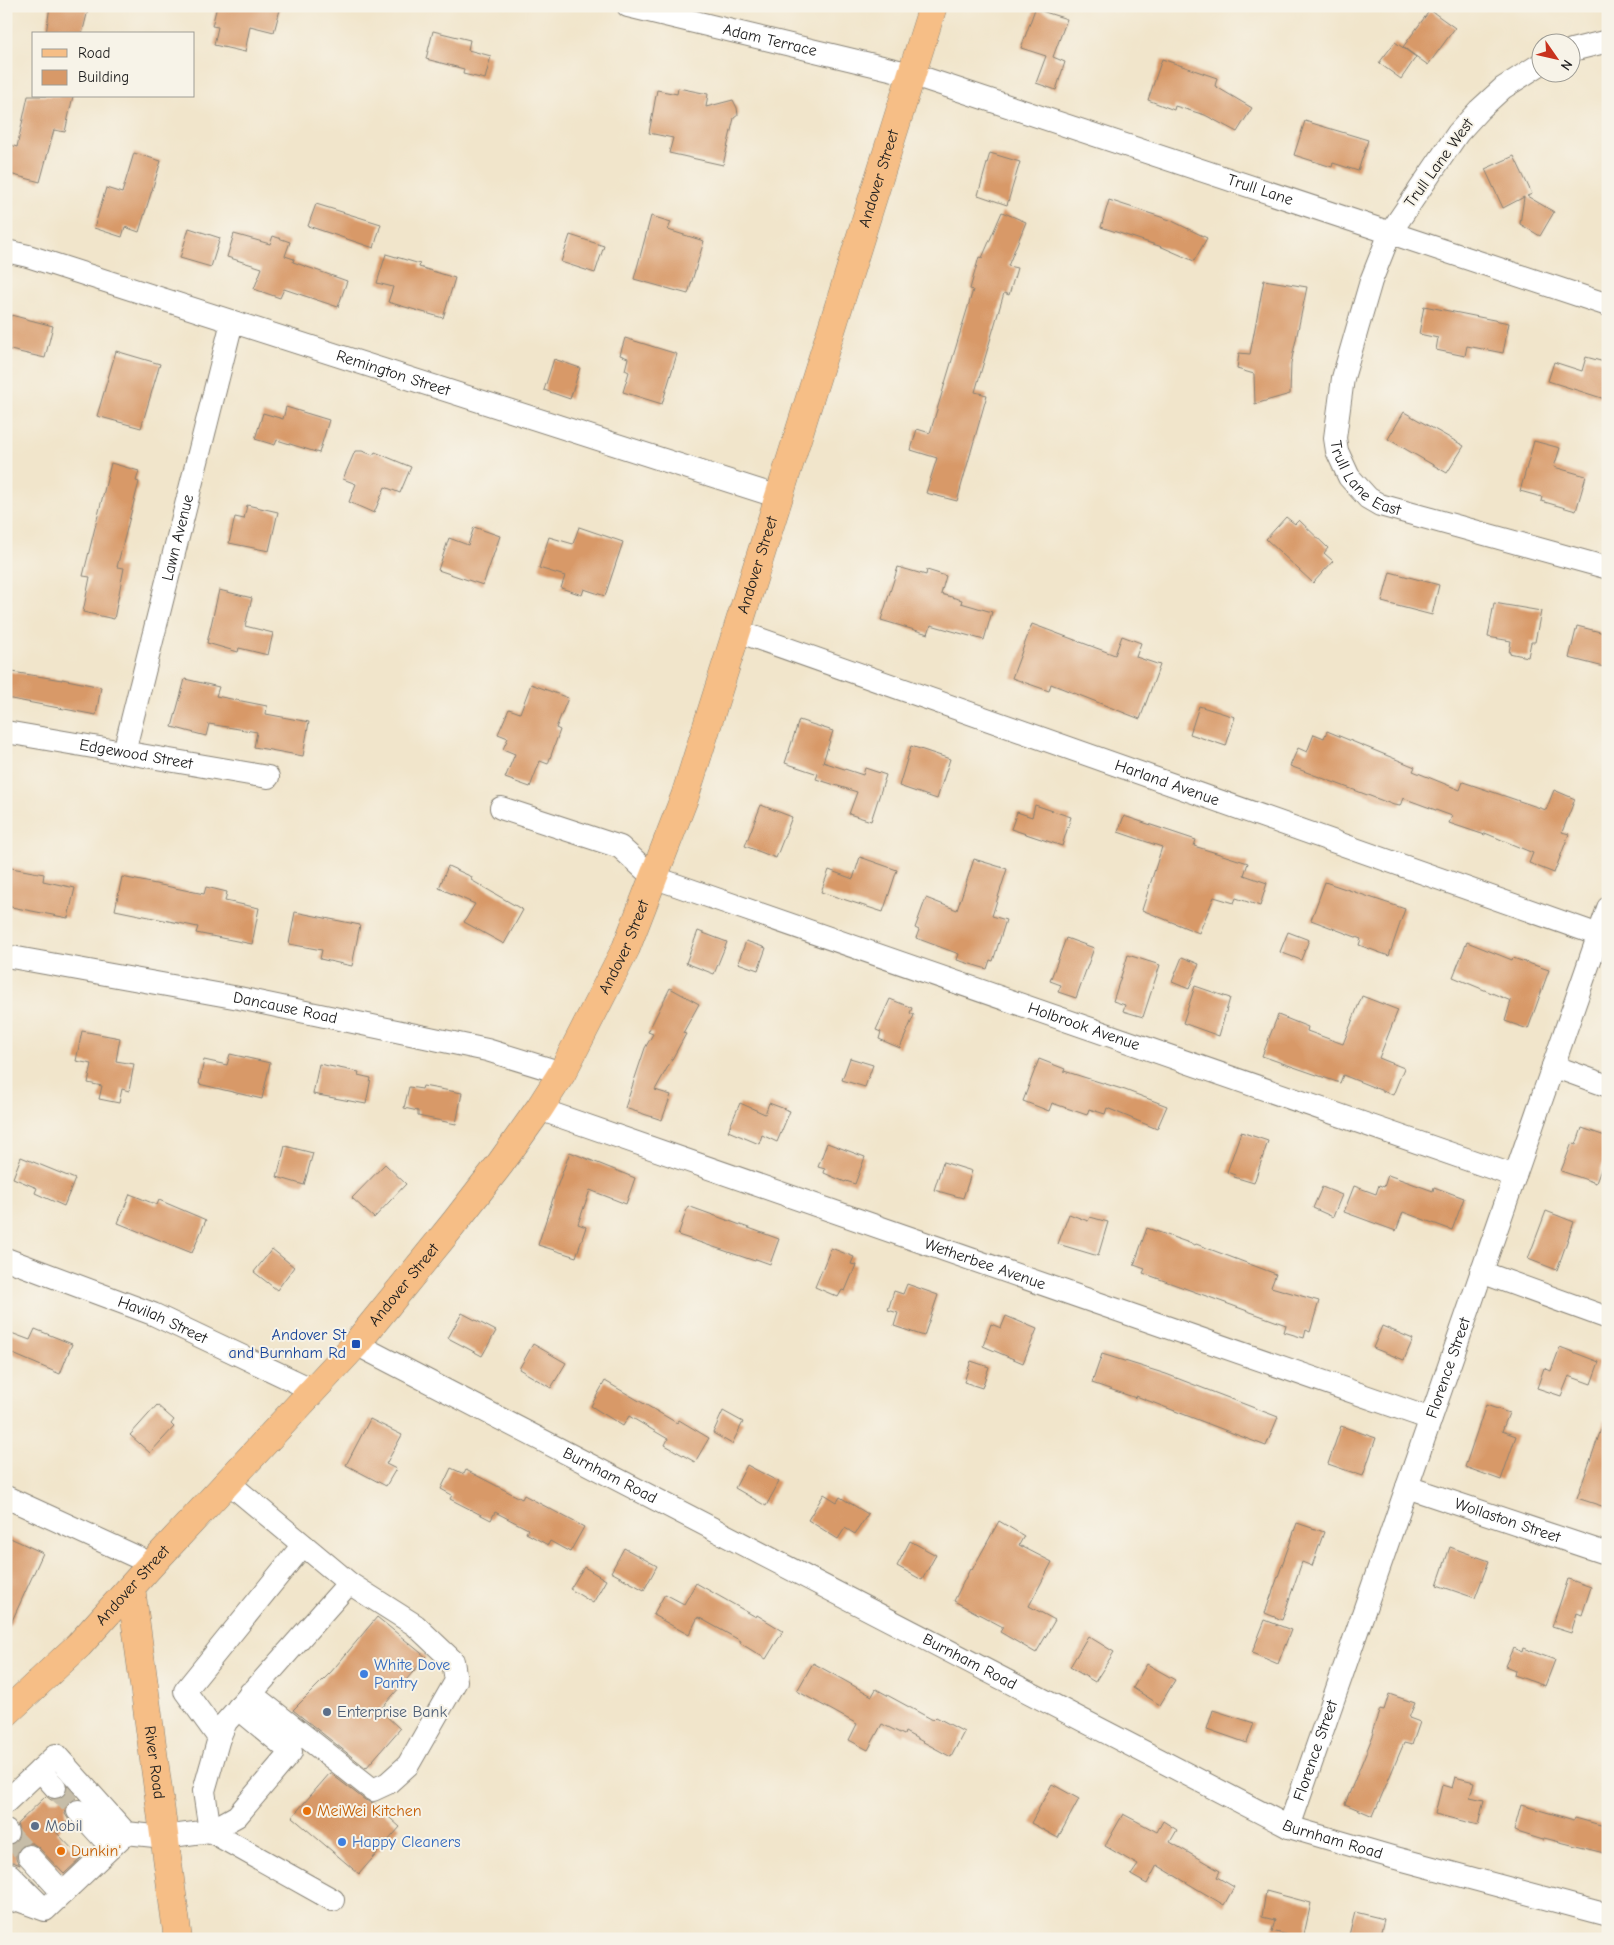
<svg xmlns="http://www.w3.org/2000/svg" width="1614" height="1945" font-family="'Comic Neue',sans-serif">
<style>
.building{fill:#d89968}
.lines{fill:none;stroke-linecap:round;stroke-linejoin:round}
.minor-tunnel{stroke:#c6bda8;stroke-width:22;stroke-dasharray:22 11;stroke-linecap:butt}
.minor-casing{stroke:#868074;stroke-width:24}
.major-casing{stroke:#868074;stroke-width:29}
.minor{stroke:#fff;stroke-width:22}
.major{stroke:#f6be86;stroke-width:28}
.transit-dot{fill:#1a4fb4;stroke:#f7f3e8;stroke-width:2}
.shop-dot{fill:#3f7fe0;stroke:#f7f3e8;stroke-width:2}
.service-dot{fill:#5c6f8a;stroke:#f7f3e8;stroke-width:2}
.food-dot{fill:#e8710a;stroke:#f7f3e8;stroke-width:2}
.labels{text-anchor:middle;dominant-baseline:central;stroke-width:4;stroke-linejoin:round;paint-order:stroke}
.street-label{font-size:16px;fill:#1c1c1c;stroke:#f7f3e8}
.transit-label{font-size:16px;fill:#164399;stroke:#f7f3e8;text-anchor:end}
.shop-label{font-size:16px;fill:#366cbe;stroke:#f7f3e8;text-anchor:start}
.service-label{font-size:16px;fill:#4e5e75;stroke:#f7f3e8;text-anchor:start}
.food-label{font-size:16px;fill:#c56008;stroke:#f7f3e8;text-anchor:start}
</style>
<rect width="100%" height="100%" fill="#f7f3e8"/>
<filter id="ink" filterUnits="userSpaceOnUse"><feTurbulence type="fractalNoise" baseFrequency=".02" numOctaves="2"/><feDisplacementMap in="SourceGraphic" scale="10" xChannelSelector="R" yChannelSelector="G"/><feConvolveMatrix kernelMatrix="1 2 1 2 8 2 1 2 1" color-interpolation-filters="sRGB"/></filter>
<filter id="wash" filterUnits="userSpaceOnUse"><feTurbulence type="fractalNoise" baseFrequency=".0096" numOctaves="4" result="noise"/><feDisplacementMap in="SourceGraphic" scale="20" xChannelSelector="R" yChannelSelector="G"/><feGaussianBlur stdDeviation="1.12" result="paint"/><feColorMatrix in="noise" values="0 0 0 0 0 0 0 0 0 0 0 0 0 0 0 0 0 1.4 0 .05"/><feComposite in="paint" operator="in"/></filter>
<g filter="url(#wash)">
<rect width="100%" height="100%" fill="#f1e5cb"/>
<g id="blocks">
<g class="building">
<polygon points="50,6 89,6 82,34 46,34"/>
<polygon points="217,6 281,6 274,32 250,26 245,52 214,45 218,27 212,26"/>
<polygon points="1035,9 1067,19 1053,57 1065,62 1056,90 1036,83 1046,56 1021,48"/>
<polygon points="1430,10 1455,28 1428,65 1403,47"/>
<polygon points="433,31 470,40 468,50 491,56 485,79 463,74 464,69 426,59"/>
<polygon points="1395,42 1416,57 1401,79 1379,63"/>
<polygon points="1162,59 1217,78 1215,86 1252,108 1237,132 1205,115 1175,106 1174,110 1148,100"/>
<polygon points="678,88 708,94 706,107 733,100 737,108 738,115 734,118 723,165 669,153 673,138 649,133 657,90 677,94"/>
<polygon points="28,96 73,96 65,132 54,130 40,182 6,173 6,163 11,145 17,147"/>
<polygon points="1305,121 1368,140 1358,171 1333,163 1332,167 1294,155"/>
<polygon points="134,153 161,161 139,232 125,227 122,237 94,228 106,188 122,193"/>
<polygon points="990,153 1020,162 1007,205 978,195"/>
<polygon points="1514,156 1532,194 1527,196 1554,212 1540,236 1520,224 1524,197 1503,208 1485,169"/>
<polygon points="1109,200 1170,220 1207,238 1194,261 1162,247 1101,227"/>
<polygon points="316,204 381,224 374,248 308,226"/>
<polygon points="1002,212 1026,222 1008,266 1017,268 1009,295 1004,293 975,392 987,395 957,501 926,493 937,458 911,450 917,429 930,433 973,290 970,289 979,257 982,258"/>
<polygon points="651,216 671,222 668,230 704,241 688,294 634,279"/>
<polygon points="189,228 220,238 211,267 180,258"/>
<polygon points="234,234 270,244 273,236 290,242 285,256 294,259 293,262 347,281 338,307 284,289 280,298 254,289 262,268 227,257"/>
<polygon points="570,235 604,246 595,273 561,262"/>
<polygon points="386,254 420,264 419,267 455,278 443,318 388,302 393,287 377,283"/>
<polygon points="1264,280 1307,287 1291,363 1290,394 1255,404 1254,374 1237,369 1239,353 1250,354"/>
<polygon points="1424,306 1509,323 1503,353 1467,346 1465,356 1436,350 1438,338 1419,334"/>
<polygon points="11,315 53,326 45,358 6,349 6,336"/>
<polygon points="625,338 677,354 662,404 623,392 629,372 625,370 628,358 620,355"/>
<polygon points="116,351 160,364 141,428 97,416"/>
<polygon points="1586,357 1608,363 1608,400 1548,381 1554,362 1582,371"/>
<polygon points="554,359 580,368 570,399 544,390"/>
<polygon points="286,407 329,420 319,453 277,440 275,445 255,439 263,413 283,419"/>
<polygon points="1404,412 1464,446 1447,473 1388,439"/>
<polygon points="1534,441 1560,448 1554,467 1586,476 1576,511 1541,501 1542,497 1520,491"/>
<polygon points="355,451 362,451 373,455 375,452 411,467 400,493 385,487 374,513 349,502 356,484 343,479"/>
<polygon points="111,463 139,471 136,481 139,482 117,567 124,568 114,619 83,612 90,577 83,576"/>
<polygon points="247,505 278,512 269,551 229,543 235,517 244,519"/>
<polygon points="1286,517 1295,524 1299,520 1328,548 1324,553 1333,561 1313,583 1266,539"/>
<polygon points="474,527 500,536 483,585 438,570 449,538 468,545"/>
<polygon points="579,527 623,542 605,596 584,589 582,595 561,588 565,576 539,568 549,537 573,544"/>
<polygon points="898,567 926,575 927,570 946,576 941,594 962,600 961,603 992,612 984,640 931,625 928,634 881,620"/>
<polygon points="1390,572 1439,585 1432,615 1382,602"/>
<polygon points="219,590 252,598 245,626 273,633 268,655 239,648 238,652 207,643"/>
<polygon points="1494,603 1541,611 1535,642 1531,642 1528,657 1509,653 1511,641 1488,637"/>
<polygon points="1032,624 1115,655 1122,636 1141,643 1136,657 1160,665 1140,719 1051,684 1049,691 1012,678"/>
<polygon points="1577,626 1608,634 1608,668 1569,658"/>
<polygon points="6,671 62,680 62,679 101,687 96,715 6,698"/>
<polygon points="185,679 219,687 216,696 267,706 266,714 309,722 303,756 254,747 257,732 209,724 206,736 172,727"/>
<polygon points="531,684 568,698 556,728 560,730 548,764 540,761 530,787 505,778 515,754 503,749 508,738 498,734 509,709 520,713"/>
<polygon points="1199,706 1235,717 1226,746 1190,734"/>
<polygon points="799,720 833,731 823,762 863,775 865,768 886,775 871,821 849,814 857,792 816,779 818,774 785,763"/>
<polygon points="1327,731 1415,767 1413,771 1460,790 1463,782 1546,810 1554,790 1575,799 1562,832 1569,834 1554,873 1529,863 1533,853 1485,833 1485,835 1449,823 1452,816 1403,798 1400,806 1394,805 1290,766 1298,748 1307,752 1314,734 1324,738"/>
<polygon points="911,746 950,759 937,799 899,786"/>
<polygon points="761,805 792,817 776,858 745,846"/>
<polygon points="1035,805 1071,817 1062,846 1011,829 1017,812 1032,817"/>
<polygon points="1124,816 1196,840 1194,846 1248,863 1244,875 1267,883 1260,906 1236,898 1234,903 1214,897 1199,933 1142,910 1162,847 1118,832"/>
<polygon points="860,857 897,870 883,912 821,892 829,870 853,879"/>
<polygon points="974,859 1007,869 992,916 1006,920 993,961 990,960 987,969 957,960 959,954 916,938 919,930 915,928 926,898 957,910"/>
<polygon points="448,866 472,877 471,880 523,910 504,944 464,922 475,904 439,888"/>
<polygon points="6,867 44,874 43,881 75,888 68,918 6,906"/>
<polygon points="122,877 204,894 206,887 227,892 225,901 259,908 252,944 196,933 198,927 115,910"/>
<polygon points="1325,882 1405,909 1389,956 1359,945 1361,939 1311,920"/>
<polygon points="295,912 360,925 352,966 320,959 322,950 289,944"/>
<polygon points="698,931 727,942 714,974 686,963"/>
<polygon points="1288,932 1309,940 1301,960 1280,952"/>
<polygon points="1066,938 1094,948 1076,998 1058,992 1061,985 1050,981"/>
<polygon points="746,941 766,948 758,970 738,963"/>
<polygon points="1467,942 1512,960 1513,958 1549,970 1528,1029 1505,1021 1511,1001 1453,977"/>
<polygon points="1128,955 1160,965 1143,1017 1123,1011 1125,1005 1113,1001"/>
<polygon points="1182,957 1199,964 1189,989 1172,982"/>
<polygon points="1195,986 1230,998 1219,1036 1183,1023"/>
<polygon points="670,988 699,1004 683,1033 686,1034 655,1090 671,1095 662,1120 625,1108 645,1048 653,1034 648,1032"/>
<polygon points="1362,996 1398,1010 1379,1058 1404,1068 1393,1095 1343,1075 1340,1083 1262,1056 1278,1015 1308,1027 1307,1031 1343,1044"/>
<polygon points="890,999 912,1008 910,1013 914,1015 900,1048 879,1039 881,1032 876,1030"/>
<polygon points="82,1031 120,1038 116,1061 134,1064 129,1091 122,1089 119,1103 99,1099 102,1086 88,1083 92,1064 76,1061"/>
<polygon points="230,1054 270,1063 262,1099 199,1084 204,1060 227,1065"/>
<polygon points="850,1058 873,1065 865,1087 842,1080"/>
<polygon points="1039,1059 1065,1069 1064,1071 1125,1090 1167,1106 1157,1129 1107,1108 1105,1114 1089,1109 1087,1115 1052,1103 1049,1111 1023,1101"/>
<polygon points="319,1064 359,1072 358,1075 371,1078 366,1104 313,1094"/>
<polygon points="423,1086 462,1093 456,1124 418,1116 418,1111 404,1108 409,1087 422,1089"/>
<polygon points="740,1103 765,1114 769,1103 790,1111 777,1142 762,1135 759,1144 728,1131"/>
<polygon points="1582,1128 1608,1137 1608,1150 1596,1183 1561,1171 1572,1143 1576,1145"/>
<polygon points="1241,1132 1268,1141 1254,1183 1234,1177 1235,1175 1227,1172"/>
<polygon points="827,1143 865,1157 855,1184 846,1181 845,1182 824,1173 825,1169 818,1167"/>
<polygon points="285,1146 313,1153 304,1185 277,1177"/>
<polygon points="570,1152 635,1178 626,1204 590,1190 578,1224 586,1227 576,1257 538,1245 555,1192"/>
<polygon points="21,1157 75,1179 64,1206 35,1193 37,1188 13,1178"/>
<polygon points="943,1162 972,1171 963,1198 934,1190"/>
<polygon points="385,1164 406,1184 374,1218 352,1198"/>
<polygon points="1388,1175 1433,1191 1434,1187 1464,1198 1452,1230 1403,1212 1396,1231 1344,1212 1354,1186 1376,1194 1379,1185 1384,1187"/>
<polygon points="1322,1187 1342,1195 1333,1217 1313,1208"/>
<polygon points="130,1194 157,1205 159,1200 206,1220 192,1253 118,1223"/>
<polygon points="688,1206 779,1239 770,1264 756,1259 755,1261 678,1235"/>
<polygon points="1546,1211 1574,1222 1557,1270 1528,1259"/>
<polygon points="1069,1214 1088,1221 1090,1217 1108,1222 1098,1256 1058,1244"/>
<polygon points="1147,1228 1195,1245 1196,1244 1276,1274 1271,1287 1319,1301 1310,1332 1306,1330 1304,1338 1284,1332 1286,1325 1143,1273 1145,1269 1134,1265"/>
<polygon points="831,1248 854,1257 851,1264 856,1265 845,1291 842,1290 838,1297 815,1287"/>
<polygon points="272,1249 294,1267 277,1290 254,1272"/>
<polygon points="907,1284 938,1295 924,1336 894,1326 898,1313 888,1310 894,1291 903,1294"/>
<polygon points="462,1313 496,1331 482,1356 448,1338"/>
<polygon points="1006,1316 1037,1329 1023,1363 983,1346 991,1324 1001,1328"/>
<polygon points="1382,1326 1413,1339 1404,1360 1373,1348"/>
<polygon points="35,1329 72,1344 60,1374 6,1351 6,1331 30,1340"/>
<polygon points="533,1344 566,1363 551,1388 519,1369"/>
<polygon points="1560,1347 1599,1362 1591,1384 1569,1376 1561,1396 1537,1388 1544,1368 1551,1371"/>
<polygon points="1102,1354 1166,1374 1278,1417 1266,1446 1136,1396 1136,1398 1092,1383"/>
<polygon points="971,1361 989,1367 982,1388 964,1382"/>
<polygon points="605,1381 677,1423 679,1420 709,1438 695,1462 665,1445 668,1439 629,1416 623,1426 591,1406"/>
<polygon points="157,1405 174,1420 171,1424 174,1427 150,1453 130,1435"/>
<polygon points="1486,1405 1509,1413 1502,1431 1516,1436 1501,1480 1465,1467"/>
<polygon points="723,1411 743,1422 732,1444 713,1433"/>
<polygon points="370,1419 402,1435 386,1464 396,1469 386,1486 346,1465"/>
<polygon points="1604,1421 1608,1421 1608,1508 1577,1498"/>
<polygon points="1341,1426 1376,1438 1363,1476 1328,1464"/>
<polygon points="747,1465 779,1482 766,1506 735,1488"/>
<polygon points="451,1468 464,1474 466,1470 522,1499 524,1495 584,1527 570,1552 550,1541 548,1545 526,1533 528,1529 495,1512 491,1520 450,1499 452,1495 441,1489"/>
<polygon points="824,1494 837,1502 840,1497 868,1514 855,1534 845,1528 838,1539 808,1520"/>
<polygon points="999,1521 1024,1536 1019,1545 1052,1562 1029,1606 1055,1620 1036,1653 1000,1632 1003,1627 954,1601 970,1569 972,1570"/>
<polygon points="1297,1523 1324,1532 1312,1566 1302,1562 1282,1620 1265,1613"/>
<polygon points="6,1536 43,1553 6,1634"/>
<polygon points="910,1541 936,1555 922,1580 897,1566"/>
<polygon points="1450,1547 1489,1561 1475,1598 1437,1585"/>
<polygon points="624,1548 657,1566 644,1590 611,1572"/>
<polygon points="584,1567 606,1580 593,1603 570,1589"/>
<polygon points="1568,1579 1591,1587 1582,1615 1577,1613 1571,1633 1552,1627"/>
<polygon points="696,1583 756,1617 757,1615 783,1631 766,1659 740,1643 741,1641 698,1617 689,1635 653,1615 665,1594 684,1604"/>
<polygon points="377,1617 426,1657 380,1710 400,1729 366,1768 293,1710 331,1672"/>
<polygon points="1265,1620 1291,1630 1278,1664 1252,1653"/>
<polygon points="1088,1636 1114,1652 1095,1682 1070,1667"/>
<polygon points="1513,1648 1522,1652 1523,1648 1555,1660 1545,1686 1514,1675 1515,1670 1505,1666"/>
<polygon points="813,1663 872,1696 876,1689 933,1720 936,1717 964,1732 951,1757 905,1732 904,1735 882,1724 868,1750 849,1740 857,1724 797,1691"/>
<polygon points="1147,1664 1175,1680 1160,1705 1133,1688"/>
<polygon points="1389,1694 1415,1703 1409,1718 1420,1722 1412,1745 1404,1743 1373,1816 1345,1804 1374,1733 1372,1732 1380,1709 1384,1710"/>
<polygon points="1213,1710 1254,1723 1247,1743 1207,1729"/>
<polygon points="330,1773 365,1800 373,1803 400,1827 359,1874 292,1817"/>
<polygon points="1455,1777 1474,1782 1470,1797 1484,1800 1478,1825 1435,1814 1442,1785 1452,1788"/>
<polygon points="1052,1784 1079,1799 1058,1838 1031,1823"/>
<polygon points="68,1790 76,1798 70,1801 66,1807 65,1814 69,1820 56,1832 81,1858 64,1874 38,1847 32,1843 27,1843 20,1847 16,1853 16,1859 20,1865 13,1862 6,1862 6,1846 13,1844 18,1841 20,1834 17,1824 46,1796 51,1800 58,1800 64,1796"/>
<polygon points="1521,1805 1574,1820 1575,1818 1608,1827 1608,1854 1544,1838 1543,1840 1514,1831"/>
<polygon points="1123,1814 1157,1832 1163,1821 1177,1830 1170,1842 1220,1871 1217,1877 1234,1887 1224,1905 1157,1865 1147,1884 1131,1875 1138,1865 1105,1846"/>
<polygon points="1266,1891 1311,1903 1303,1939 1272,1931 1275,1920 1262,1917"/>
<polygon points="1355,1912 1384,1919 1379,1939 1348,1939"/>
</g>
</g>
</g>
<g filter="url(#ink)">
<use href="#blocks" fill-opacity="0" stroke="#868074" stroke-width="1"/>
<g class="lines">
<g class="minor-tunnel">
<polyline points="55,1787 78,1811"/>
<polyline points="7,1833 29,1856"/>
</g>
<defs>
<g id="minor">
<path id="s1" d="M 628,6 L 911,74 L 1608,305"/>
<polyline points="1572,50 1608,41"/>
<path id="s2" d="M 1542,63 L 1503,88 L 1479,110 L 1458,133 L 1390,233 L 1371,281 L 1343,378 L 1335,438 L 1337,451 L 1349,477 L 1368,498 L 1380,505 L 1608,568"/>
<path id="s3" d="M 6,251 L 28,256 L 779,497"/>
<path id="s4" d="M 737,631 L 1599,935"/>
<path id="s5" d="M 6,732 L 268,777"/>
<path id="s6" d="M 124,752 L 232,322"/>
<path id="s7" d="M 501,808 L 620,847 L 653,877 L 1515,1176"/>
<path id="s8" d="M 6,956 L 239,998 L 487,1050 L 562,1073"/>
<polyline points="1553,1066 1608,1086"/>
<path id="s9" d="M 539,1109 L 1431,1419"/>
<path id="s10" d="M 6,1259 L 153,1314 L 313,1390"/>
<polyline points="1481,1272 1608,1318"/>
<path id="s11" d="M 356,1344 L 1289,1827 L 1392,1857 L 1608,1915"/>
<polyline points="229,1483 349,1583 415,1625 453,1661 456,1681 408,1765 388,1783 373,1790 250,1693"/>
<path id="s12" d="M 1407,1487 L 1608,1554"/>
<polyline points="6,1497 152,1564"/>
<polyline points="238,1708 291,1752 237,1816 210,1831 333,1900"/>
<polyline points="219,1738 185,1691 303,1545"/>
<polyline points="40,1770 55,1787"/>
<polyline points="6,1802 56,1755 126,1833 164,1837 210,1831 204,1791 219,1738 226,1722 349,1583"/>
<polyline points="78,1811 111,1847"/>
<path id="s13" d="M 1289,1827 L 1608,908"/>
<polyline points="6,1831 7,1833"/>
<polyline points="29,1856 63,1893"/>
<polyline points="10,1875 41,1906"/>
<polyline points="6,1902 18,1900 45,1910 126,1833"/>
</g>
<g id="major">
<path id="s14" d="M 131,1588 L 178,1939"/>
<path id="s15" d="M 6,1713 L 79,1645 L 150,1566 L 356,1344 L 455,1222 L 500,1164 L 539,1109 L 562,1073 L 626,948 L 685,796 L 933,6"/>
</g>
</defs>
<use href="#minor" class="minor-casing"/>
<use href="#major" class="major-casing"/>
<use href="#minor" class="minor"/>
<use href="#major" class="major"/>
</g>
</g>
<rect class="transit-dot" x="351" y="1339" width="10" height="10" rx="2.5"/>
<g class="shop-dot">
<circle cx="364" cy="1674" r="5"/>
<circle cx="342" cy="1842" r="5"/>
</g>
<g class="service-dot">
<circle cx="327" cy="1712" r="5"/>
<circle cx="35" cy="1826" r="5"/>
</g>
<g class="food-dot">
<circle cx="307" cy="1811" r="5"/>
<circle cx="61" cy="1851" r="5"/>
</g>
<g class="labels">
<g class="street-label">
<text stroke="none"><textPath href="#s1" startOffset="146">Adam Terrace</textPath></text>
<text transform="translate(1439 163) rotate(-54)">Trull Lane West</text>
<text stroke="none"><textPath href="#s15" startOffset="1800">Andover Street</textPath></text>
<text stroke="none"><textPath href="#s1" startOffset="659">Trull Lane</textPath></text>
<text stroke="none"><textPath href="#s3" startOffset="406">Remington Street</textPath></text>
<text stroke="none"><textPath href="#s2" startOffset="498">Trull Lane East</textPath></text>
<text stroke="none"><textPath href="#s6" startOffset="221">Lawn Avenue</textPath></text>
<text stroke="none"><textPath href="#s15" startOffset="1395">Andover Street</textPath></text>
<text stroke="none"><textPath href="#s5" startOffset="132">Edgewood Street</textPath></text>
<text stroke="none"><textPath href="#s4" startOffset="456">Harland Avenue</textPath></text>
<text stroke="none"><textPath href="#s15" startOffset="990">Andover Street</textPath></text>
<text stroke="none"><textPath href="#s8" startOffset="284">Dancause Road</textPath></text>
<text stroke="none"><textPath href="#s7" startOffset="626">Holbrook Avenue</textPath></text>
<text stroke="none"><textPath href="#s9" startOffset="472">Wetherbee Avenue</textPath></text>
<text stroke="none"><textPath href="#s15" startOffset="585">Andover Street</textPath></text>
<text stroke="none"><textPath href="#s10" startOffset="168">Havilah Street</textPath></text>
<text stroke="none"><textPath href="#s13" startOffset="486">Florence Street</textPath></text>
<text stroke="none"><textPath href="#s11" startOffset="286">Burnham Road</textPath></text>
<text stroke="none"><textPath href="#s12" startOffset="106">Wollaston Street</textPath></text>
<text stroke="none"><textPath href="#s15" startOffset="180">Andover Street</textPath></text>
<text stroke="none"><textPath href="#s11" startOffset="691">Burnham Road</textPath></text>
<text stroke="none"><textPath href="#s13" startOffset="81">Florence Street</textPath></text>
<text stroke="none"><textPath href="#s14" startOffset="176">River Road</textPath></text>
<text stroke="none"><textPath href="#s11" startOffset="1096">Burnham Road</textPath></text>
</g>
<g class="transit-label">
<text x="346" y="1335">Andover St<tspan x="346" dy="18">and Burnham Rd</tspan></text>
</g>
<g class="shop-label">
<text x="374" y="1665">White Dove<tspan x="374" dy="18">Pantry</tspan></text>
<text x="352" y="1842">Happy Cleaners</text>
</g>
<g class="service-label">
<text x="337" y="1712">Enterprise Bank</text>
<text x="45" y="1826">Mobil</text>
</g>
<g class="food-label">
<text x="317" y="1811">MeiWei Kitchen</text>
<text x="71" y="1851">Dunkin'</text>
</g>
</g>
<rect width="1614" height="1945" fill="none" stroke="#f7f3e8" stroke-width="25"/>
<rect x="32" y="32" width="162" height="65" fill="#f7f3e8" stroke="#9f9d96"/>
<rect x="42" y="49" width="25" height="8" fill="#f6be86" stroke="#9f9d96"/>
<text x="78" y="58" font-size="15" fill="#1c1c1c">Road</text>
<rect x="42" y="70" width="25" height="15" fill="#d89968" stroke="#9f9d96"/>
<text x="78" y="82" font-size="15" fill="#1c1c1c">Building</text>
<g transform="translate(1556 58) rotate(124)"><circle r="24" fill="#f7f3e8" stroke="#9f9d96"/>
<path d="M0-4L9 19L0 12L-9 19Z" fill="#c8321e"/>
<text y="-8" font-size="14" font-weight="bold" text-anchor="middle" fill="#1c1c1c">N</text>
</g>
</svg>
